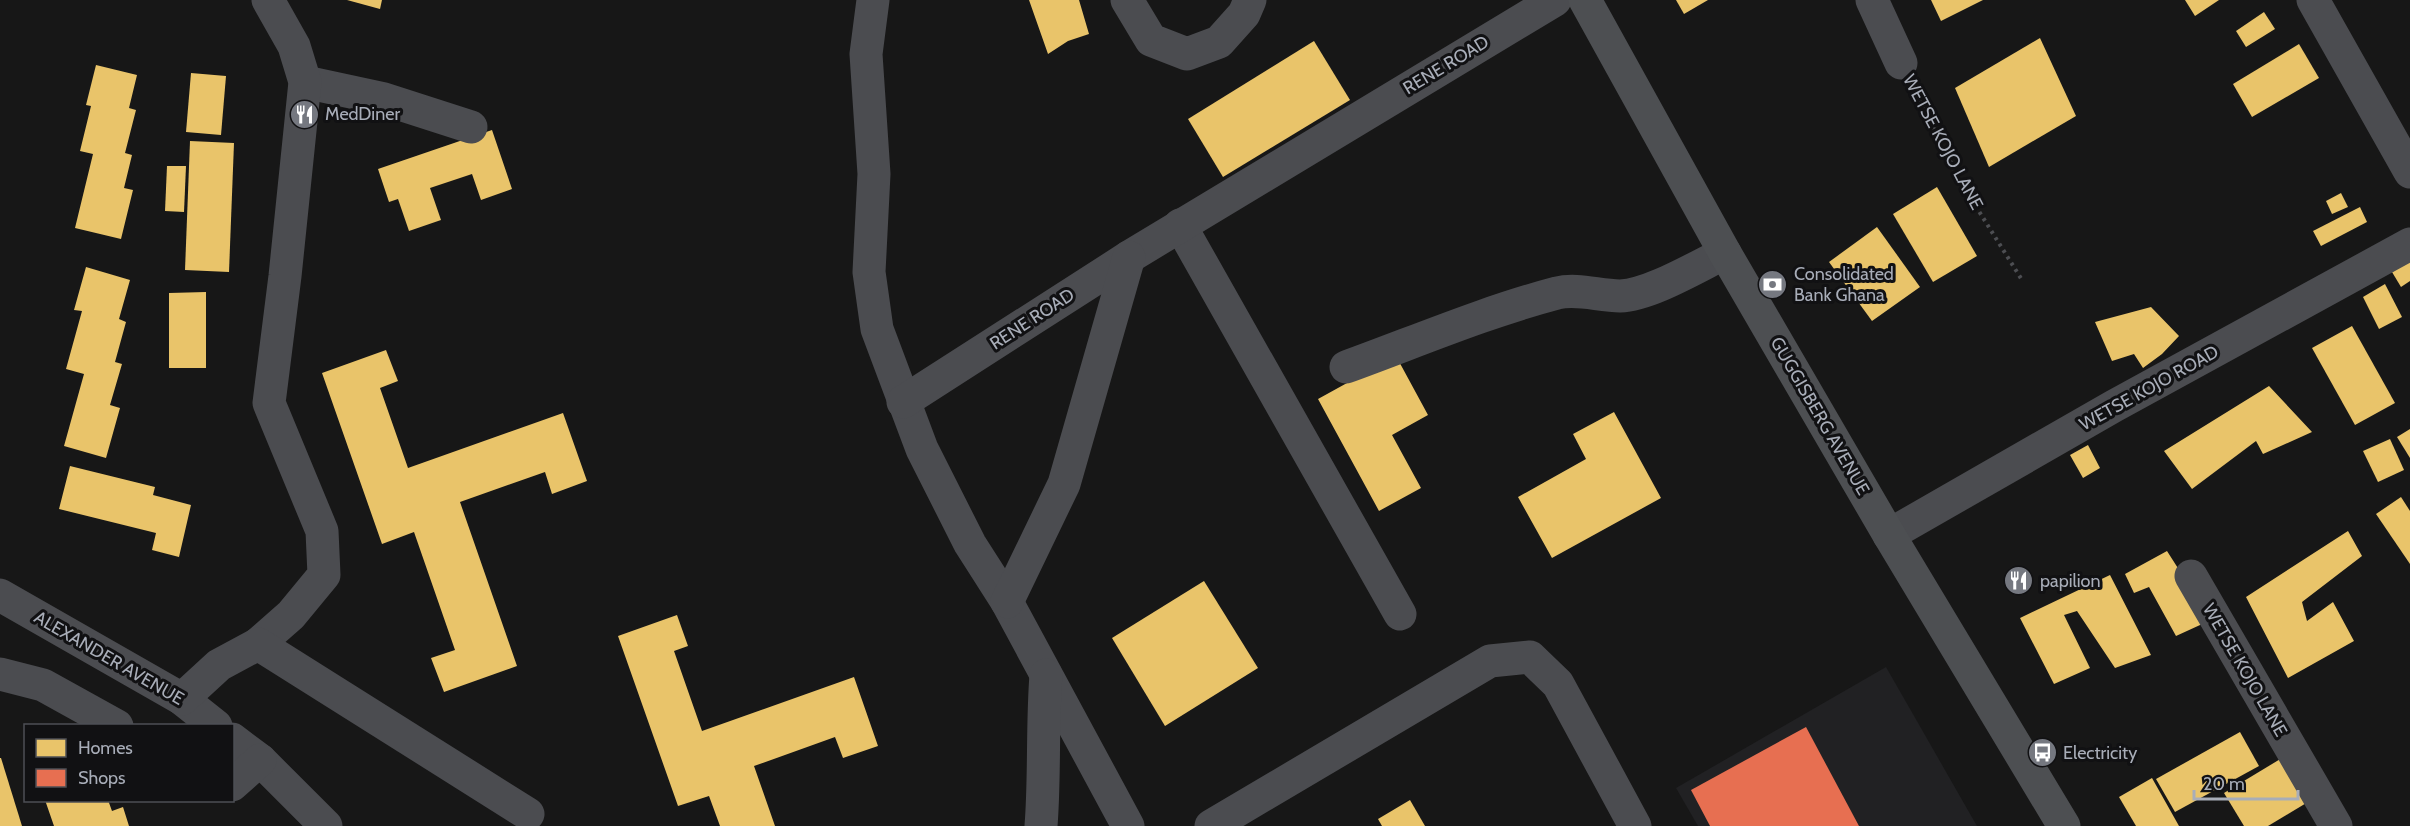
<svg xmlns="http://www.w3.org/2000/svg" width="2410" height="826" font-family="Cabin,sans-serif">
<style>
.built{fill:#212123}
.homes{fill:#e9c46a}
.shops{fill:#e76f51}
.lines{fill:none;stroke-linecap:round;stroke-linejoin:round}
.path{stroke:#4d4e52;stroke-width:4;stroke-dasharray:3 4.5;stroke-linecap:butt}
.minor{stroke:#4b4c50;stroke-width:33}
.major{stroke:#4d4f52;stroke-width:33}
.labels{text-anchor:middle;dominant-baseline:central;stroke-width:6;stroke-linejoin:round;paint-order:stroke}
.street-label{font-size:18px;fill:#a8adb8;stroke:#111113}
.poi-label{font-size:18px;fill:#a8adb8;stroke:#111113;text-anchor:start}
</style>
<rect width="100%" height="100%" fill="#171717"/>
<polygon class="built" points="1886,667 1977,826 1698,826 1676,788"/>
<g class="homes">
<polygon points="347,0 382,0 380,9"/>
<polygon points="1029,0 1079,0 1089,34 1068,41 1048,54"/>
<polygon points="1676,0 1708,0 1684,14"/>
<polygon points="1931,0 1983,0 1941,21"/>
<polygon points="2185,0 2219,0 2195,16"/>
<polygon points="2264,12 2275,29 2246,47 2236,31"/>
<polygon points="2040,38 2076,116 1989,167 1955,88"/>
<polygon points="1314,41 1350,100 1223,177 1188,119"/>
<polygon points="2299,44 2319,78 2252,117 2233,84"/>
<polygon points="96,65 137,75 129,108 136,110 125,153 132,155 124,188 133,190 121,239 75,228 93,154 80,151 91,106 86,105"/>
<polygon points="191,73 226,76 221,135 186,132"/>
<polygon points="492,130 512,189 481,200 472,174 430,188 441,220 409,231 398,199 389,202 378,169"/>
<polygon points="190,141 234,143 229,272 185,270"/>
<polygon points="167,166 186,166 184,212 165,211"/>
<polygon points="1937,187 1977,256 1933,282 1893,214"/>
<polygon points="2341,193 2348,207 2332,214 2326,201"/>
<polygon points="2360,207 2367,222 2321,246 2313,231"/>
<polygon points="1877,227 1920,287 1872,321 1829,262"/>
<polygon points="2410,261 2410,281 2401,287 2392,272"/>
<polygon points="86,267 130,280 119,319 126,322 115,362 122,364 110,405 120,408 106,458 64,446 84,374 66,369 82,311 74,310"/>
<polygon points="2385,284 2402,317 2379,329 2363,297"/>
<polygon points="206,292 206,368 169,368 169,293"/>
<polygon points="2151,307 2179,336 2162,354 2143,368 2134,354 2112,361 2095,322"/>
<polygon points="2352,326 2395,403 2355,425 2312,348"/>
<polygon points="386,350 398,381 380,388 408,468 563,413 587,481 552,494 545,472 460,502 517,666 444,692 431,658 455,650 414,532 382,544 322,373"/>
<polygon points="1396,356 1428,415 1392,435 1421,488 1379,511 1318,399"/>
<polygon points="2269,386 2312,432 2263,454 2256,441 2192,489 2164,451"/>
<polygon points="1614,412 1661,498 1552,558 1518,497 1586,459 1573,434"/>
<polygon points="2410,429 2410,458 2397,437"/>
<polygon points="2390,439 2404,470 2378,482 2363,451"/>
<polygon points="2088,445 2100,468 2083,478 2070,455"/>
<polygon points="70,466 155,487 153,495 191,505 179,557 152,550 156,533 59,509"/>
<polygon points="2401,497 2410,511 2410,564 2376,514"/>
<polygon points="2348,531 2362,556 2302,602 2307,621 2333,602 2354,641 2288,678 2246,597"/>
<polygon points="2167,551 2211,620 2176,636 2149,587 2134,593 2125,574"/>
<polygon points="2110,575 2151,655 2115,668 2077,611 2064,615 2090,668 2054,684 2020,618"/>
<polygon points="1204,581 1258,668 1165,726 1112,638"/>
<polygon points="677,615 688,646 674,651 702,731 854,677 878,746 843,758 835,737 754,766 775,826 720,826 709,796 678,806 618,636"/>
<polygon points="2240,732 2259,766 2175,812 2156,779"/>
<polygon points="0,758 1,758 22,826 0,826"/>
<polygon points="2282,758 2308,802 2268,826 2244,826 2224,793"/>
<polygon points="2152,778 2179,826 2136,826 2119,797"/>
<polygon points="45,800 108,800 112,811 123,807 129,826 54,826"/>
<polygon points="1410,800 1425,826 1382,826 1378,819"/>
</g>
<polygon class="shops" points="1806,727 1859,826 1710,826 1691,790"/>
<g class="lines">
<polyline class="path" points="1916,93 1960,181 2022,280"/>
<g class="minor">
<polyline points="873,0 866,54 874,174 869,272 877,329 922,449 970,544 1007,602 1128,826"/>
<polyline points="1127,0 1151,40 1187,54 1219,42 1244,14 1250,0"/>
<polyline points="1872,0 1901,63"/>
<polyline points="2313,0 2410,172"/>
<polyline points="305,82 384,99 471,127"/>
<polyline points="1180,225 1400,614"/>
<path d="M 1346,367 C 1415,342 1485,312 1557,293 C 1578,288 1599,296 1620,296 C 1650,295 1698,266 1725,253"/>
<polyline points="903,402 1129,257 1555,0"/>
<polyline points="1889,535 2114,406 2410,244"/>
<polyline points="2191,576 2336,826"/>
<polyline points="0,595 182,699 216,726"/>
<polyline points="1007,602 1064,484 1129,257"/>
<polyline points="258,644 291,615 324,575 322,531 269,403 285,276 305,82 294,46 268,0"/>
<polyline points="0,674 43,685 117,726"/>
<polyline points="182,699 219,665 258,644 528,814"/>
<polyline points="232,739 260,760 326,826"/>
<polyline points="232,785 260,760"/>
<path d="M 1041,826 C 1045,775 1042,725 1046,675"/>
<polyline points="1211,826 1490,661 1530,657 1558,684 1635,826"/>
</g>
<polyline class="major" points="1585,0 1725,253 1889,535 2064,826"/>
</g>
<defs>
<symbol id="restaurant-disc" viewBox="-11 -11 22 22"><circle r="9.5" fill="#757880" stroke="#111113"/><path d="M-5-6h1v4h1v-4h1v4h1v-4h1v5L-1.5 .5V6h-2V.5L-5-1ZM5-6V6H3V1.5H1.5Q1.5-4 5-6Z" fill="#fff"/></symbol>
<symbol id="bank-disc" viewBox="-11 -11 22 22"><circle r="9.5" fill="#757880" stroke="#111113"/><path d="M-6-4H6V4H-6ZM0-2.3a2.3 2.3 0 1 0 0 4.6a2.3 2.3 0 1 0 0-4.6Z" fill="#fff"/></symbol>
<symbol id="bus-disc" viewBox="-11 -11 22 22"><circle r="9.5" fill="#757880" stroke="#111113"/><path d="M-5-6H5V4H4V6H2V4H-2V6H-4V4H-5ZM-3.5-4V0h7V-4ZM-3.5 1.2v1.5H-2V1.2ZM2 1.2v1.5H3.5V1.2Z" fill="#fff"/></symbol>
</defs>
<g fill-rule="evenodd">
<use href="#restaurant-disc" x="288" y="98" width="33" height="33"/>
<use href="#bank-disc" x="1756" y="268" width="33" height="33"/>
<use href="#restaurant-disc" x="2002" y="564" width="33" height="33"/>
<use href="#bus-disc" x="2026" y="736" width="33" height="33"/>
</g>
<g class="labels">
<g class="street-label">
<text transform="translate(1446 65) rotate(-31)">RENE ROAD</text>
<text transform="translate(1943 142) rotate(62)">WETSE KOJO LANE</text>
<text transform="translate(1032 319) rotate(-33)">RENE ROAD</text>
<text transform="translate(2149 388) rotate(-29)">WETSE KOJO ROAD</text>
<text transform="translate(1820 416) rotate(60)">GUGGISBERG AVENUE</text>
<text transform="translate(109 658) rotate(30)">ALEXANDER AVENUE</text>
<text transform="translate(2245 670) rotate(60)">WETSE KOJO LANE</text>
</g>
<g class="poi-label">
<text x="325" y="114">MedDiner</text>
<text x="1794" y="274">Consolidated<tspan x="1794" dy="21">Bank Ghana</tspan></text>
<text x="2040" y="581">papilion</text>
<text x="2063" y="753">Electricity</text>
</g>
</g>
<rect x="24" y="724" width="210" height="78" fill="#111113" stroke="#4d4f55" stroke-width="1.5"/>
<rect x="36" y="739" width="30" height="18" fill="#e9c46a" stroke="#4d4f55" stroke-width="1.5"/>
<text x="78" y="754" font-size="18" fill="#a8adb8">Homes</text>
<rect x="36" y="769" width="30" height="18" fill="#e76f51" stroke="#4d4f55" stroke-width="1.5"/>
<text x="78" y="784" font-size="18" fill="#a8adb8">Shops</text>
<path d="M2194 790v9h104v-9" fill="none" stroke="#a8adb8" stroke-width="3"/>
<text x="2203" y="790" font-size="18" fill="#a8adb8" stroke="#111113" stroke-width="4.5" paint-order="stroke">20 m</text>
</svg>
